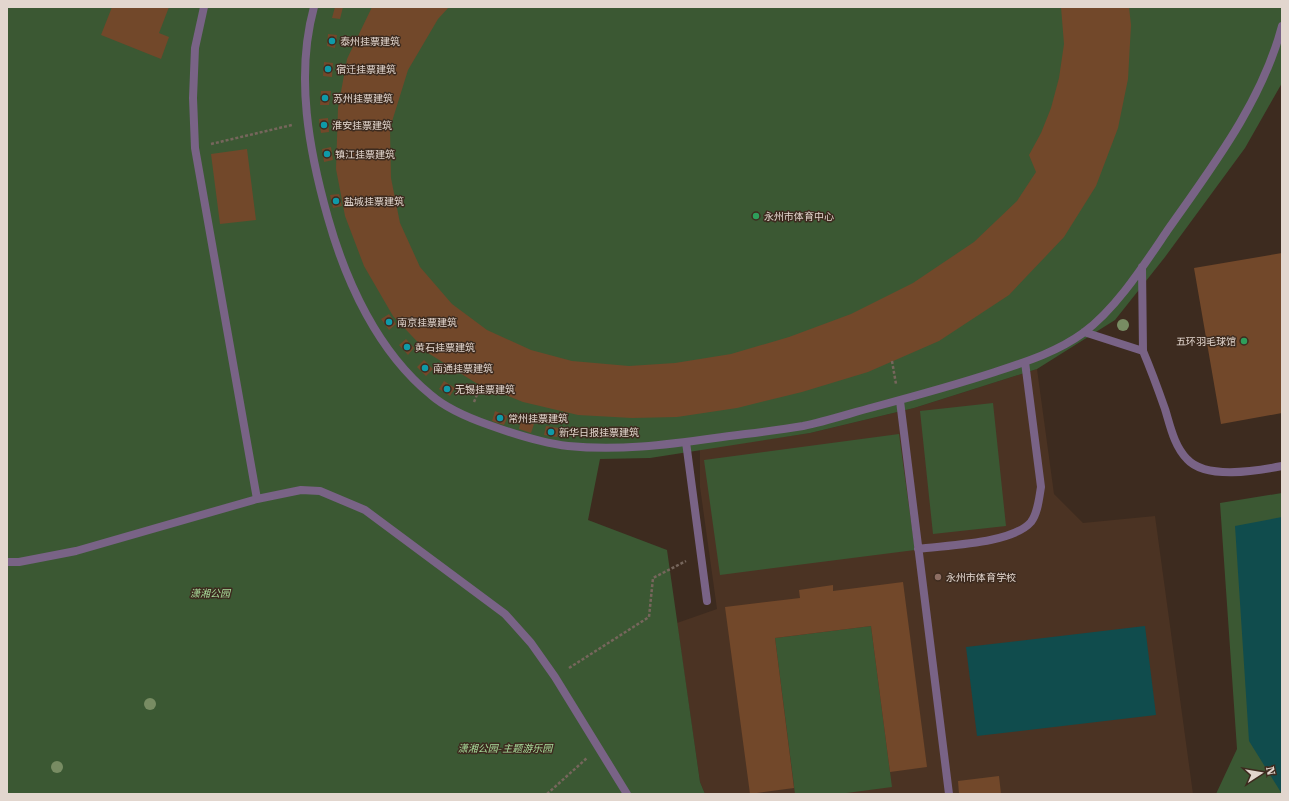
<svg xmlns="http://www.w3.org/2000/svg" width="1289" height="801" viewBox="0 0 1289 801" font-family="'Roboto Serif','Noto Sans SC',serif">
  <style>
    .built { fill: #4b3323 }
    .green { fill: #3b5833 }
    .water { fill: #104c4d }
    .building { fill: #72482a }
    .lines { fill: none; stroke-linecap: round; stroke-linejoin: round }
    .path { stroke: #76665c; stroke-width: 2.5; stroke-dasharray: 3 2; stroke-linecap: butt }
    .service { stroke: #796386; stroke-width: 8 }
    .pedestrian { stroke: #796386; stroke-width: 8 }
    .tree { fill: #788c63 }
    .culture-dot { fill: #0f9aa8; stroke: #3d2b1f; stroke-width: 1.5 }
    .leisure-dot { fill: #2e9e5b; stroke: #3d2b1f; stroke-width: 1.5 }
    .education-dot { fill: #8d6e63; stroke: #3d2b1f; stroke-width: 1.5 }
    .labels { text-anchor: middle; stroke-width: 3; stroke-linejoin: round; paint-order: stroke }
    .poi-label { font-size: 10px; fill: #e2d6ce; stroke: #3d2b1f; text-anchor: start }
    .park-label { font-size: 10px; font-style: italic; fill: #a8dc9b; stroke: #3d2b1f }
  </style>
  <rect width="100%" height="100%" fill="#3d2b1f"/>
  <!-- built -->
  <path class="built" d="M 1037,369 L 1054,494 L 1083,523 L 1155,516 L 1193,794 L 705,794 L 700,782 L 677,623 L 717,609 L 700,487 L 700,449 L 810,433 L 914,408 Z"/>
  <!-- green -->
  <path class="green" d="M 7,7 L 1282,7 L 1282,83 L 1245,148 L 1165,257 L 1115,320 L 1037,369 L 914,408 L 810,433 L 650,458 L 600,459 L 588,520 L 667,550 L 700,782 L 705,794 L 7,794 Z
    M 993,403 L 1006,526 L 933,534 L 920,411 Z
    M 899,434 L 915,550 L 720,575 L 704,460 Z
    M 1282,493 L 1282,794 L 1216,794 L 1237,749 L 1220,503 Z
    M 871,626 L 892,787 L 839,794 L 795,794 L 775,638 Z"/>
  <!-- water -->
  <path class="water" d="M 1282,517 L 1282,794 L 1249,741 L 1235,526 Z
    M 1145,626 L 1156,715 L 977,736 L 966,647 Z"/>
  <!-- building -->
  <path class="building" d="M 112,7 L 169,7 L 159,33 L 169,37 L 161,59 L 101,35 Z
    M 335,7 L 343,7 L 340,19 L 332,18 Z
    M 372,7 L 449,7 L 438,19 L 408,70 L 390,128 L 391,178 L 400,223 L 420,267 L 452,304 L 487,330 L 531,350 L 572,361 L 629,366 L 675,363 L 731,354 L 789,337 L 851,314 L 913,283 L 974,242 L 1017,201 L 1036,172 L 1029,155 L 1041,133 L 1051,108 L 1059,78 L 1064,44 L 1061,7 L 1129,7 L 1131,25 L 1128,79 L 1118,128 L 1096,186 L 1064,237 L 1009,295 L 939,341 L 868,372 L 802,392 L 737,408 L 677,417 L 632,418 L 578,415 L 523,402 L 476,383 L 428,353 L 393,316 L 364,266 L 345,216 L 336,169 L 338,108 L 347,59 Z
    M 328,34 L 337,35 L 335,48 L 327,46 Z
    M 324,62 L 333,63 L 332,77 L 323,76 Z
    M 321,91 L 331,91 L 329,105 L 320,105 Z
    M 328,118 L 329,132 L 321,133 L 319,119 Z
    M 331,147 L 333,160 L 324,162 L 322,149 Z
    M 247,149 L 256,220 L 220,224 L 211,154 Z
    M 339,194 L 342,206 L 333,208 L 330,195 Z
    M 1282,253 L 1282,413 L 1221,424 L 1194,268 Z
    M 389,314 L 396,324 L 389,330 L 381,319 Z
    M 406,339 L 414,348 L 408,355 L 399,345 Z
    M 424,360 L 433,369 L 426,376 L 417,367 Z
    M 444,381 L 455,388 L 450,396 L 439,389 Z
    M 495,411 L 508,416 L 504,425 L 492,421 Z
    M 521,420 L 534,424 L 531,433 L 519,429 Z
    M 546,426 L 559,428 L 557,437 L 544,435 Z
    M 903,582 L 927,767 L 890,772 L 871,626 L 775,638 L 794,788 L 750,794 L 725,607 L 800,598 L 799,590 L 833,585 L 833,591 Z
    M 999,776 L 1001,794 L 959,794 L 958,781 Z"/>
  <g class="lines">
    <!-- path -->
    <path class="path" d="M 211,144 L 292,125
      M 892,361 L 896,384
      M 474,402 L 481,385
      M 569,668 L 649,617 L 653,578 L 686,561
      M 547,794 L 587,758"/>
    <!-- service -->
    <path class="service" d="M 314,7 C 295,76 309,151 328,218 C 346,282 378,352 431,395 C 447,409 469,418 489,425 C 514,434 541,443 568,446 C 617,451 666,445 715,438 C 744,434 774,431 803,426 C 827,421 851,413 874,407 C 915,396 955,385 995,372 C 1025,362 1057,352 1083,333 C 1116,309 1144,265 1167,231 C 1212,167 1262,102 1282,26
      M 1142,267 L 1143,351
      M 1084,332 L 1143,351 C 1151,370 1158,389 1165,409 C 1170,425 1174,446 1187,459 C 1206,480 1257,471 1282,466
      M 900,401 L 949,794
      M 686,442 L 707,601
      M 918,549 C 946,545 1012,544 1031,522 C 1038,513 1039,498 1041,487 L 1025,362"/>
    <!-- pedestrian -->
    <path class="pedestrian" d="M 204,7 L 195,48 L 193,98 L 195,148 L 257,499
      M 7,562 L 19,562 L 76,551 L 257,499 L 301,490 L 320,491 L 365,510 L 505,614 L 531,643 L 555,677 L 627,794"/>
  </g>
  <!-- trees -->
  <g class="tree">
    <circle cx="1123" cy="325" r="6"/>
    <circle cx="150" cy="704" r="6"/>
    <circle cx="57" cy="767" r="6"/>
  </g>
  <!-- markers -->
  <g class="culture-dot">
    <circle cx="332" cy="41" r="4"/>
    <circle cx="328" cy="69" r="4"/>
    <circle cx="325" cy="98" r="4"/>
    <circle cx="324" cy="125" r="4"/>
    <circle cx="327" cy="154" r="4"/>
    <circle cx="336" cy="201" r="4"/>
    <circle cx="389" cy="322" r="4"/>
    <circle cx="407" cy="347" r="4"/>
    <circle cx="425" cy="368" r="4"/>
    <circle cx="447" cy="389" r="4"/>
    <circle cx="500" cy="418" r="4"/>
    <circle cx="551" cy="432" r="4"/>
  </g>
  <g class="leisure-dot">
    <circle cx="756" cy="216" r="4"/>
    <circle cx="1244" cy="341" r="4"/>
  </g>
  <circle class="education-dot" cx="938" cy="577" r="4"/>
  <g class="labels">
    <!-- poi labels -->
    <g class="poi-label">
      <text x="340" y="45">泰州挂票建筑</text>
      <text x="336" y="73">宿迁挂票建筑</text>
      <text x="333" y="102">苏州挂票建筑</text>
      <text x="332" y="129">淮安挂票建筑</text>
      <text x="335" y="158">镇江挂票建筑</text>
      <text x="344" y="205">盐城挂票建筑</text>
      <text x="764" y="220">永州市体育中心</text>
      <text x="397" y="326">南京挂票建筑</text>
      <text x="1236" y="345" text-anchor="end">五环羽毛球馆</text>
      <text x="415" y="351">黄石挂票建筑</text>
      <text x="433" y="372">南通挂票建筑</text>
      <text x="455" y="393">无锡挂票建筑</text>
      <text x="508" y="422">常州挂票建筑</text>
      <text x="559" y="436">新华日报挂票建筑</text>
      <text x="946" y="581">永州市体育学校</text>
    </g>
    <!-- park labels -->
    <g class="park-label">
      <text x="210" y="597">潇湘公园</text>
      <text x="505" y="752">潇湘公园-主题游乐园</text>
    </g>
  </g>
  <!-- border -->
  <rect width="1289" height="801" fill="none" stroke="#e2d6ce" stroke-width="16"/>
  <!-- north arrow -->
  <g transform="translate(1261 773) rotate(78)" stroke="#3d2b1f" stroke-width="3" paint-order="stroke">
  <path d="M0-3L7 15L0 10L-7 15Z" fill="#e2d6ce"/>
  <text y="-6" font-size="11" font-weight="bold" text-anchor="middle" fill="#e2d6ce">N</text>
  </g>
</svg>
